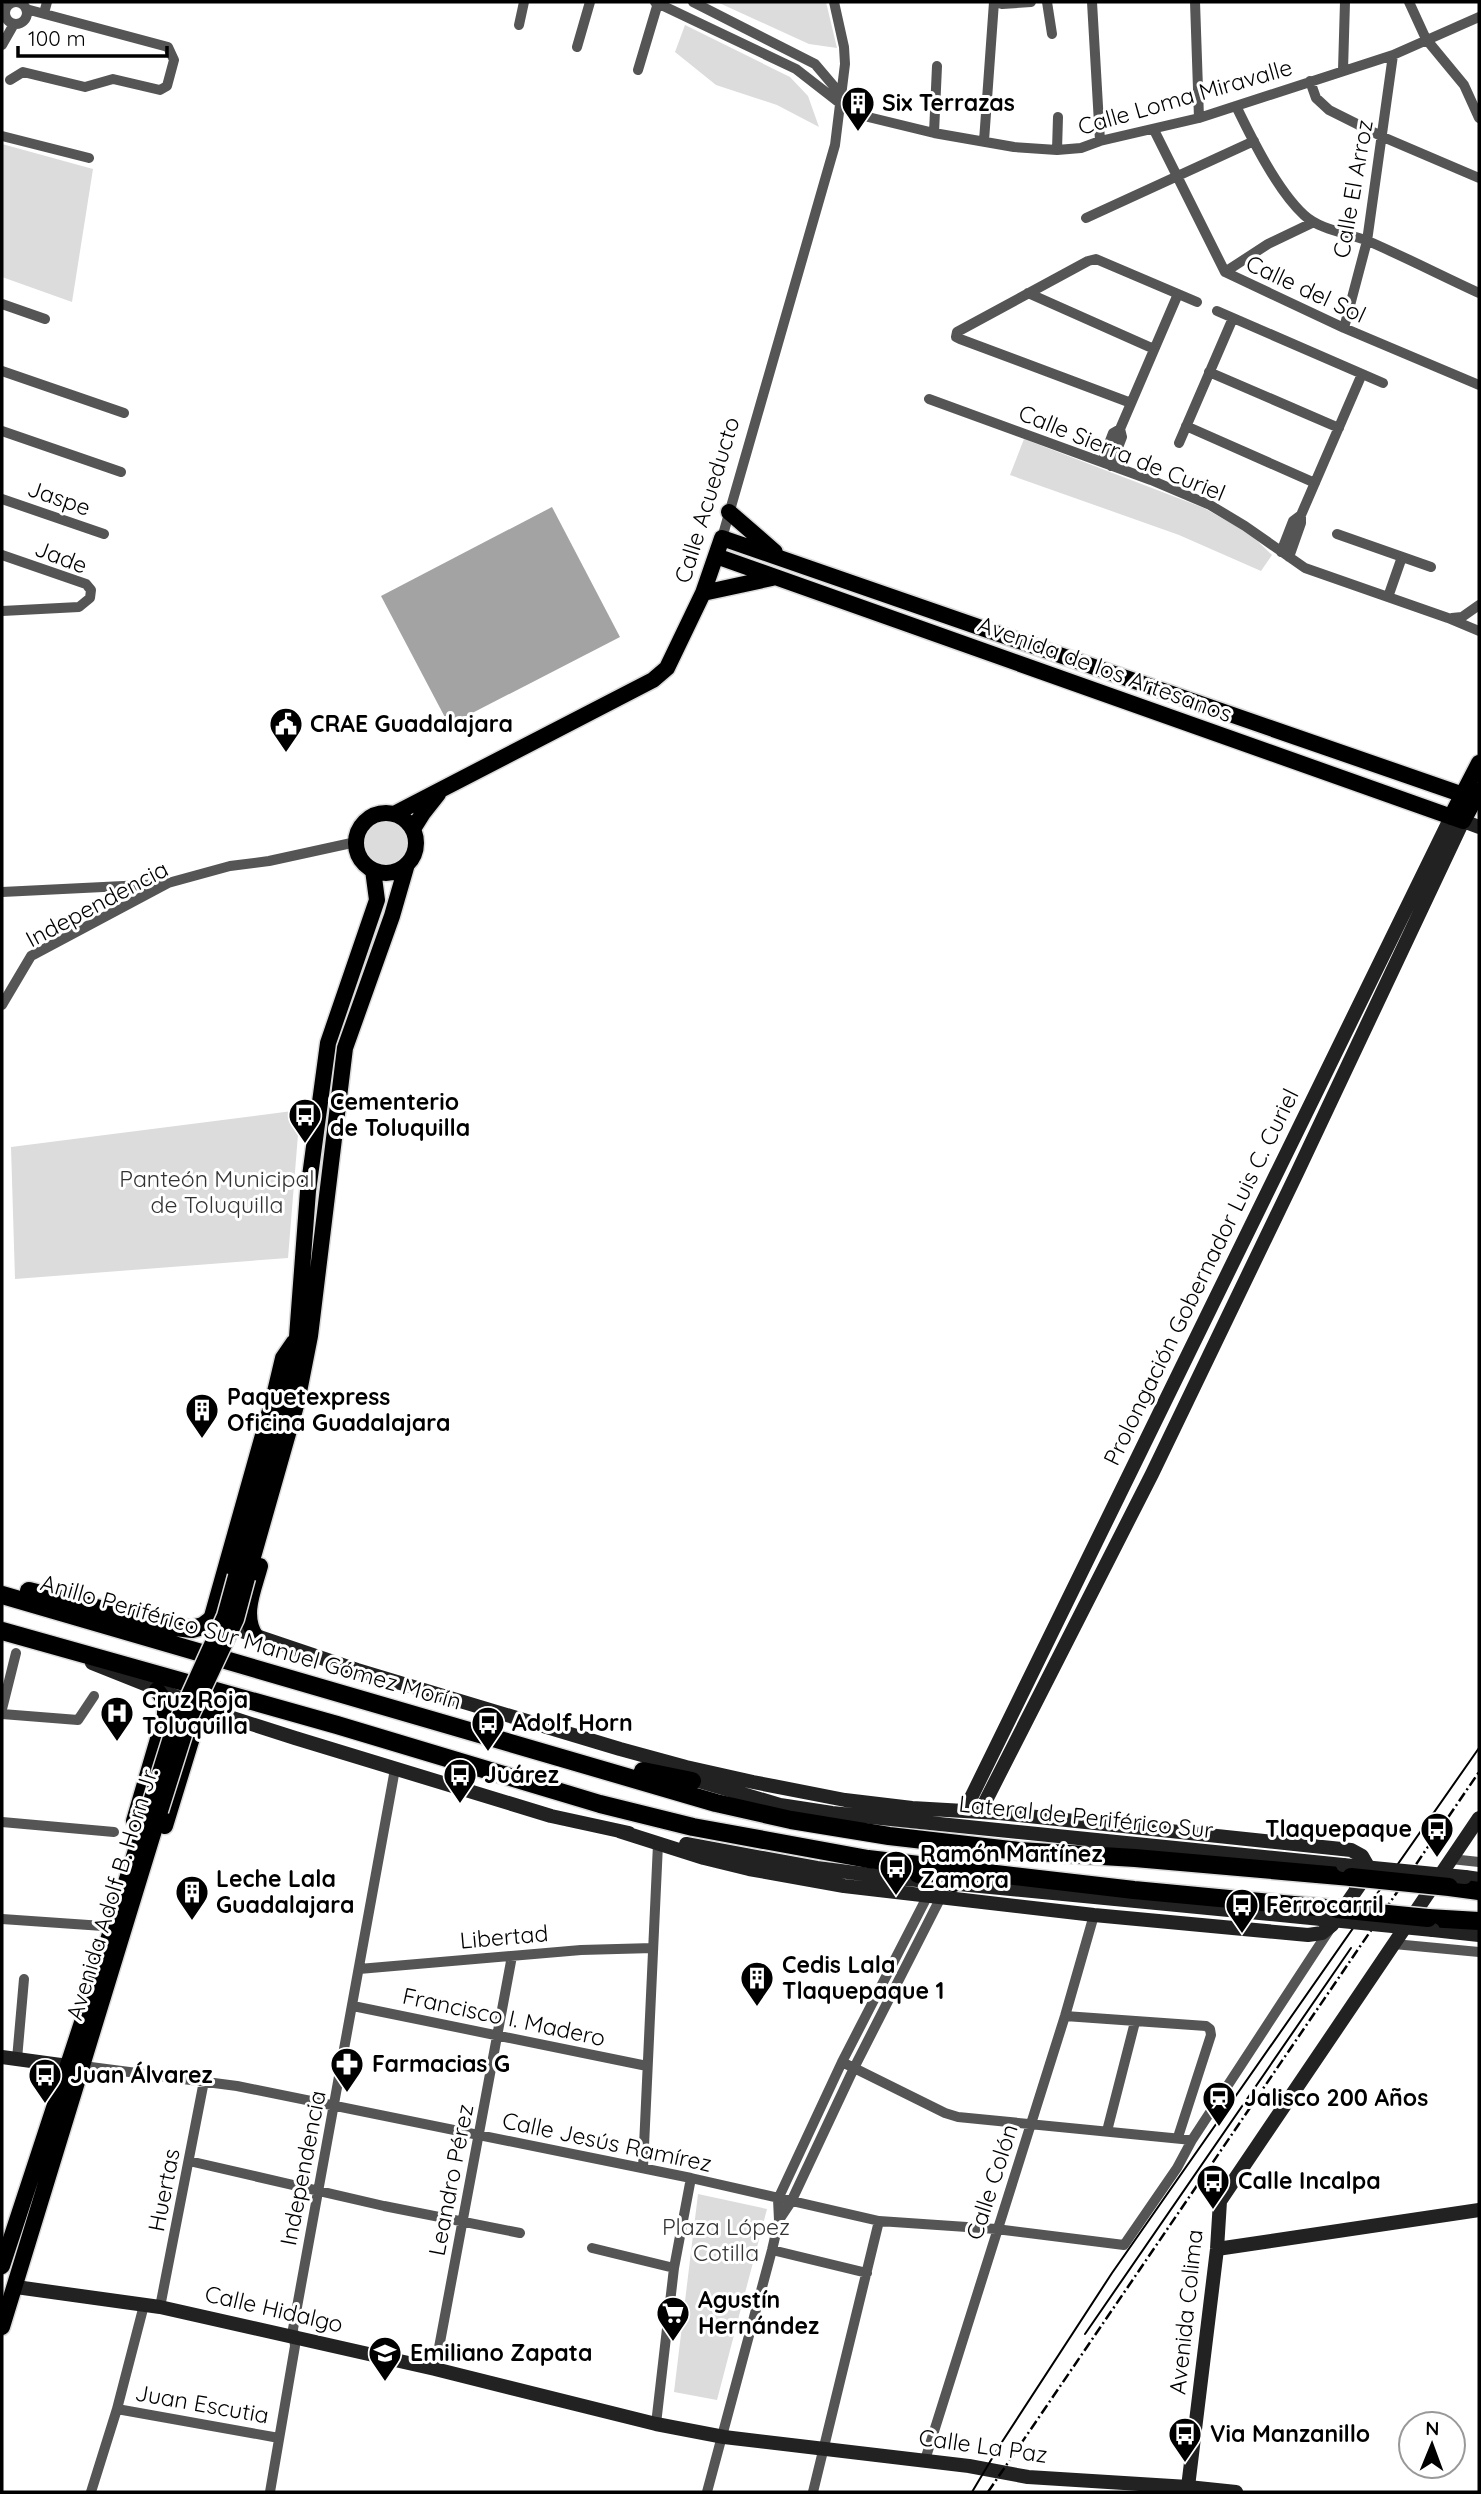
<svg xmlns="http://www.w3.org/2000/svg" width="1481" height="2494" viewBox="0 0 1481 2494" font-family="Quicksand,sans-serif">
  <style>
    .green { fill: #dcdcdc }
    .water { fill: #a3a3a3 }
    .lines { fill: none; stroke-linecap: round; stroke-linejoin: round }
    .primary-casing { stroke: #dbdbdb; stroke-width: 19 }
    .highway-casing { stroke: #dbdbdb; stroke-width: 21 }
    .street { stroke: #555; stroke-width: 10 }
    .secondary { stroke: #222; stroke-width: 14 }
    .primary { stroke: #000; stroke-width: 16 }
    .highway { stroke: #000; stroke-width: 18 }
    .tram { stroke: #000; stroke-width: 2 }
    .rail { stroke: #000; stroke-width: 2.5; stroke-dasharray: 10 3.5 2 3.5; stroke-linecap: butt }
    .primary-bridge-casing { stroke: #dbdbdb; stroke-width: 19; stroke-linecap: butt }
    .highway-bridge-casing { stroke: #dbdbdb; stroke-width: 21; stroke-linecap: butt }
    .secondary-bridge { stroke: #222; stroke-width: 14 }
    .primary-bridge { stroke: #000; stroke-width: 16 }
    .highway-bridge { stroke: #000; stroke-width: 18 }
    .labels { text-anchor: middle; stroke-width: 6; stroke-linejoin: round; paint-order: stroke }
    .street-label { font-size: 23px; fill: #000; stroke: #fff }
    .poi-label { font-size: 23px; font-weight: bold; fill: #000; stroke: #fff; text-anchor: start }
    .park-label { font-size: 23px; fill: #333; stroke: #fff }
  </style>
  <rect width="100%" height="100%" fill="#fff"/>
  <!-- green -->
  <path class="green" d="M 717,2 L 826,2 L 837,48 L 809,44 Z
    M 685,25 L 790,77 L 808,96 L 819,127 L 777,105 L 716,85 L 675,52 Z
    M 2,144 L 93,169 L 72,302 L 2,277 Z
    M 1024,439 L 1204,508 L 1250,534 L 1272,555 L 1261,571 L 1179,535 L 1010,475 Z
    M365 843a21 21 0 1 1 42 0a21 21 0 1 1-42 0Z
    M 300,1110 L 288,1258 L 15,1279 L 11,1147 Z
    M 698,2194 L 767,2209 L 717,2400 L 674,2392 Z"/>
  <!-- water -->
  <path class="water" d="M 552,507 L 620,637 L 449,725 L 381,596 Z"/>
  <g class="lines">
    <defs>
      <path id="primary" d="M 729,512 L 775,552
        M 716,556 L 1463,821 L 1479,791
        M 703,593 L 772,578
        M356 843a30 30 0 1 1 60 0a30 30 0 1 1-60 0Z
        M 394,814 L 653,680 L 667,668 L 703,593 L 722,538 L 1475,799
        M 1451,817 L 1479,763
        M 413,829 L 423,813 L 438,794
        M 236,1576 L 292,1371 L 297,1337 L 308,1191 L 328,1043 L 377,900 L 373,870
        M 247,1578 L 297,1402 L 310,1336 L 345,1048 L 392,916 L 407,864
        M 211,1620 L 274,1396 L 283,1358 L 294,1342
        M 256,1637 C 241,1615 254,1589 260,1566
        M 134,1821 L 165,1715 L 165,1701 L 157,1690
        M 165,1826 L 195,1728 L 205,1718 L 220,1714
        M 2,2266 L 91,1995 L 149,1808
        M 2,2327 L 160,1811"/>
      <path id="highway" d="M 29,1591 L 167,1626 L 192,1629 L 203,1626 L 211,1620
        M 2,1595 L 716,1803 L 791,1820 L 889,1836 L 1019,1851 L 1135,1858 L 1351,1877
        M 2,1631 L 337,1725 L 600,1804 L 693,1827 L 868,1859 L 1134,1890 L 1337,1909
        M 643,1771 L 692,1781
        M 918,1874 L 954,1883
        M 1449,1887 L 1479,1891
        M 1428,1918 L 1479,1921"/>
    </defs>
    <!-- primary casing -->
    <use href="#primary" class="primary-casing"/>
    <!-- highway casing -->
    <use href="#highway" class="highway-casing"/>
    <!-- street -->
    <path class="street" d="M 655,2 L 796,69 L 841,104 L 864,116 L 934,133 L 1014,147 L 1057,150 L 1081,148 L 1100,141 L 1199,118 L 1393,55 L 1479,17
      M 693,2 L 815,64 L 843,97
      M 995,2 L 1002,4 L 1031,2
      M 1047,2 L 1052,34
      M 1092,2 L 1100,141
      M 1195,2 L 1199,118
      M 1409,2 L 1426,39 L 1464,85 L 1479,118
      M5 13a11 11 0 1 1 22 0a11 11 0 1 1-22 0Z
      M 44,13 L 47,2
      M 519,25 L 524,2
      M 2,45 L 14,24
      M 577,47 L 590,2
      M 638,70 L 658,3
      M 1343,70 L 1345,2
      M 10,80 L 23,72 L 85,87 L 113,79 L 160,90 L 167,86 L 174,60 L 168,47 L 26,9
      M 1310,81 L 1316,98 L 1329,110 L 1383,137 L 1479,178
      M 1236,106 C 1252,139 1277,190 1304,215 C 1320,230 1347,233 1368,241 C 1405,257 1442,276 1479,293
      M 1154,130 L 1225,272 L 1344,328 L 1479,385
      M 934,133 L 937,66
      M 2,136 L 89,158
      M 984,141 L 994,2
      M 1057,150 L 1058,117
      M 1086,218 L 1254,141
      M 1225,272 L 1268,244 L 1314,222
      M 1028,293 L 1154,349
      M 2,304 L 45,319
      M 1217,311 L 1383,383
      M 1344,328 L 1367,241 L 1393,55
      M 2,371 L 124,413
      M 1209,372 L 1339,428
      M 929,399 L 1151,480 L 1210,505 L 1245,526 L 1305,568 L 1448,618 L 1479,631
      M 1131,403 L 960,339 L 956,337 L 957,332 L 1088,261 L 1096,259 L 1197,302
      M 1186,426 L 1315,483
      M 2,431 L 121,472
      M 1179,443 L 1233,318
      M 1102,462 L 1113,433 L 1120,429 L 1178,294
      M 1111,466 L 1122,437 L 1120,429
      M 2,499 L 104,534
      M 1337,534 L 1431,567
      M 722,538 L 835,145 L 845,64 L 844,47 L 834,2
      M 1281,552 L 1293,521 L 1301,515
      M 2,555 L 86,584 L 91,590 L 90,598 L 79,607 L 2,611
      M 1289,557 L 1301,523 L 1301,515 L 1362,374
      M 1388,597 L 1402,557
      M 1452,618 L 1462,617 L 1479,605
      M 2,892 L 164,884
      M 2,1005 L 31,956 L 168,883 L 230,866 L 269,861 L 356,842
      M 2,1709 L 16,1653
      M 2,1714 L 78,1720 L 94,1696
      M 2,1822 L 114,1832
      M 1451,1859 L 1479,1862
      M 2,1919 L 103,1926
      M 1394,1944 L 1479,1952
      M 359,1969 L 581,1950 L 653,1948
      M 353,2006 L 647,2066
      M 1065,2016 L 1206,2026 L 1210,2029 L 1211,2035 L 1178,2137
      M 17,2059 L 24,1979
      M 842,2062 L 945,2113 L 958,2117 L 1192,2140
      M 83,2066 L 237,2086 L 691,2178 L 879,2221 L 996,2229 L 1124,2245 L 1177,2168 L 1192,2140 L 1330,1929
      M 1107,2131 L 1135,2022
      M 189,2161 L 384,2206 L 520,2233
      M 643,2168 L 658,1844
      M 779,2220 L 791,2202 L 854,2068 L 940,1899
      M 592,2248 L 674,2268
      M 772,2250 L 867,2273
      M 160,2307 L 204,2081
      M 435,2369 L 512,1956
      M 117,2409 L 279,2438
      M 656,2424 L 674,2268 L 691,2178
      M 925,2460 L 1065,2016 L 1094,1915
      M 91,2492 L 117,2409 L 144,2305
      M 270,2492 L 295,2346 L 293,2329 L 395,1769
      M 707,2492 L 772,2250 L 779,2220 L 778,2199 L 842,2062 L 927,1897
      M 813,2492 L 879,2221"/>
    <!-- secondary -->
    <path class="secondary" d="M 224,1625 L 357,1670 L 620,1749 L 686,1767 L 753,1782 L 845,1800 L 912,1808 L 999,1813 L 1351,1850 L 1362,1856 L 1370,1870 L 1332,1925 L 1322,1933 L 1308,1935 L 1094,1915 L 844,1886 L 749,1869 L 704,1858 L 619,1831
      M 92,1663 L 220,1714 L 295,1738 L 551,1816 L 629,1833
      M 682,1776 L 780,1805 L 832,1813 L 1343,1865
      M 965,1810 L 1451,817
      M 980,1812 L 1152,1474 L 1297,1173 L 1463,821 L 1479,827
      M 686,1844 L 817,1868 L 886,1877 L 1321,1919
      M 1465,1877 L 1479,1879
      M 1433,1930 L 1479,1935
      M 2,2057 L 68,2066
      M 1217,2249 L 1479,2210
      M 16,2287 L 160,2307 L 435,2369 L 656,2424 L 724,2437 L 969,2466 L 1028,2477 L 1188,2487 L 1236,2492
      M 1188,2487 L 1217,2249 L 1220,2201 L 1479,1818"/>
    <!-- primary -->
    <use href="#primary" class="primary"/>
    <!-- highway -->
    <use href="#highway" class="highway"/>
    <!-- tram -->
    <path class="tram" d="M 1085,2334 L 1351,1948
      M 972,2492 L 1000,2445 L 1112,2273 L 1479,1748"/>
    <!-- rail -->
    <path class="rail" d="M 988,2492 L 1479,1772"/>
    <defs>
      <path id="primary-bridge" d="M 149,1808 L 173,1731 L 225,1616 L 236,1576
        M 160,1811 L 189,1719 L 236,1619 L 247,1578"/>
      <path id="highway-bridge" d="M 1351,1877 L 1449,1887
        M 1337,1909 L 1428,1918"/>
    </defs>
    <!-- primary-bridge casing -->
    <use href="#primary-bridge" class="primary-bridge-casing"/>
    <!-- highway-bridge casing -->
    <use href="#highway-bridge" class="highway-bridge-casing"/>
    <!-- secondary-bridge -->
    <path class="secondary-bridge" d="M 1343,1865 L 1465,1877
      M 1321,1919 L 1433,1930"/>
    <!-- primary-bridge -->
    <use href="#primary-bridge" class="primary-bridge"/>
    <!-- highway-bridge -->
    <use href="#highway-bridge" class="highway-bridge"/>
  </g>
  <!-- icons -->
  <defs>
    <symbol id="building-pin" viewBox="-11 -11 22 30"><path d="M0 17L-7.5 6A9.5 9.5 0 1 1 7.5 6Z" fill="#000" stroke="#fff"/><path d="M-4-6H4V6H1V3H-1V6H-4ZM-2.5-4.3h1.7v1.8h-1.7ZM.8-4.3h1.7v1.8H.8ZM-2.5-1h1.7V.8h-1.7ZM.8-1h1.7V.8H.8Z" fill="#fff"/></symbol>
    <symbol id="civic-pin" viewBox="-11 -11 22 30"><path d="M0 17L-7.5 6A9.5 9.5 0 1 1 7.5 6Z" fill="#000" stroke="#fff"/><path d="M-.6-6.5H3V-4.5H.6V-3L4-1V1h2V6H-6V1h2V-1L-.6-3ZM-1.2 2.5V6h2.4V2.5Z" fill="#fff"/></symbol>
    <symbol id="bus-pin" viewBox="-11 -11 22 30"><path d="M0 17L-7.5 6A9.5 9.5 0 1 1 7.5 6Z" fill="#000" stroke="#fff"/><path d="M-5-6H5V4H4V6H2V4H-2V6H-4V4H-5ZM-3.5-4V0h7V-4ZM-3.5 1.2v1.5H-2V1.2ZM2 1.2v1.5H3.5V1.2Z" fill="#fff"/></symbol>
    <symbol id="hospital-pin" viewBox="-11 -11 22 30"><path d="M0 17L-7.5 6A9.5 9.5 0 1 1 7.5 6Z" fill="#000" stroke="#fff"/><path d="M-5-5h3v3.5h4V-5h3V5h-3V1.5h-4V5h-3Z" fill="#fff"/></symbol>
    <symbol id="pharmacy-pin" viewBox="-11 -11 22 30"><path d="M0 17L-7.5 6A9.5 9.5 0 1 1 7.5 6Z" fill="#000" stroke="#fff"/><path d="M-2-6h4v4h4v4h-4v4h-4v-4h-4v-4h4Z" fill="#fff"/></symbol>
    <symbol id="station-pin" viewBox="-11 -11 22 30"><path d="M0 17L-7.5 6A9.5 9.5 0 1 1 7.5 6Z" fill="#000" stroke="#fff"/><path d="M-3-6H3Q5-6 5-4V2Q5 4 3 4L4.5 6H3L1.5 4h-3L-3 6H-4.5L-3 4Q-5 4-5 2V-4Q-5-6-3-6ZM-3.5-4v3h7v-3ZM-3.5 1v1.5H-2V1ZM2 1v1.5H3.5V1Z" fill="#fff"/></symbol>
    <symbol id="supermarket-pin" viewBox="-11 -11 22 30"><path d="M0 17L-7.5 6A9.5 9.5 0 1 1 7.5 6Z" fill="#000" stroke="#fff"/><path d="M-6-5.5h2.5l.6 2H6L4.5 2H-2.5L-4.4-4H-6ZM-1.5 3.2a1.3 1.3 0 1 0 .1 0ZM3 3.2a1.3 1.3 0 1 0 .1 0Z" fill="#fff"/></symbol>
    <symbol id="school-pin" viewBox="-11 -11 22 30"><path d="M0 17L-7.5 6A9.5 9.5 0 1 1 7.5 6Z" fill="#000" stroke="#fff"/><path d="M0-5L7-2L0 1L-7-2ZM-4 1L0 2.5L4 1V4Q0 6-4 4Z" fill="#fff"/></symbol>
  </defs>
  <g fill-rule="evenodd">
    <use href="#building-pin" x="839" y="84" width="38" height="52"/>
    <use href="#civic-pin" x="267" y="705" width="38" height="52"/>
    <use href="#bus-pin" x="286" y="1096" width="38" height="52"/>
    <use href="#building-pin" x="183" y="1391" width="38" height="52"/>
    <use href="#hospital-pin" x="98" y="1694" width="38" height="52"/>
    <use href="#bus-pin" x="469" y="1704" width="38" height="52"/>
    <use href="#bus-pin" x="441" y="1756" width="38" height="52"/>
    <use href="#bus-pin" x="1418" y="1810" width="38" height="52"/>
    <use href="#bus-pin" x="877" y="1848" width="38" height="52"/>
    <use href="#building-pin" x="173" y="1873" width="38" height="52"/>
    <use href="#bus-pin" x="1223" y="1886" width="38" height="52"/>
    <use href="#building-pin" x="738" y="1959" width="38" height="52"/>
    <use href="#pharmacy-pin" x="328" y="2045" width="38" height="52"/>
    <use href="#bus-pin" x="26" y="2056" width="38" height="52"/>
    <use href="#station-pin" x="1200" y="2079" width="38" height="52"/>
    <use href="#bus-pin" x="1194" y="2162" width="38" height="52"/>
    <use href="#supermarket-pin" x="654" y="2294" width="38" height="52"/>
    <use href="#school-pin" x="366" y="2334" width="38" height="52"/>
    <use href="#bus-pin" x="1166" y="2415" width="38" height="52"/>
  </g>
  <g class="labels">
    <!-- street labels -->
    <g class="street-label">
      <text transform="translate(1185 97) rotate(-16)" y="8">Calle Loma Miravalle</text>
      <text transform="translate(1353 189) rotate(-80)" y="8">Calle El Arroz</text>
      <text transform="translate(1306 289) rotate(25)" y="8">Calle del Sol</text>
      <text transform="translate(1122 453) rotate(22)" y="8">Calle Sierra de Curiel</text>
      <text transform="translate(59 498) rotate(19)" y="8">Jaspe</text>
      <text transform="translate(707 500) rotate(-73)" y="8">Calle Acueducto</text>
      <text transform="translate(61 557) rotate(21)" y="8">Jade</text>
      <text transform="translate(1105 669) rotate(20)" y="8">Avenida de los Artesanos</text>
      <text transform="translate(97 904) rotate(-28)" y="8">Independencia</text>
      <text transform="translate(1201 1277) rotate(-64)" y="8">Prolongación Gobernador Luis C. Curiel</text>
      <text transform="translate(251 1642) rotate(16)" y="8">Anillo Periférico Sur Manuel Gómez Morín</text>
      <text transform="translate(1086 1817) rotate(6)" y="8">Lateral de Periférico Sur</text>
      <text transform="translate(112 1894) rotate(-73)" y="8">Avenida Adolf B. Horn Jr.</text>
      <text transform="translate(504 1937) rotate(-5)" y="8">Libertad</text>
      <text transform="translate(504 2017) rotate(12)" y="8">Francisco I. Madero</text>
      <text transform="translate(607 2142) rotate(12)" y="8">Calle Jesús Ramírez</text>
      <text transform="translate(303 2168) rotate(-79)" y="8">Independencia</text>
      <text transform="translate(451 2180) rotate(-79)" y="8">Leandro Pérez</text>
      <text transform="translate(992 2182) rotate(-72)" y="8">Calle Colón</text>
      <text transform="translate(164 2190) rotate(-79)" y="8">Huertas</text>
      <text transform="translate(274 2309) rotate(13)" y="8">Calle Hidalgo</text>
      <text transform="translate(1186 2312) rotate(-84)" y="8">Avenida Colima</text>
      <text transform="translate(202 2404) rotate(10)" y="8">Juan Escutia</text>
      <text transform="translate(983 2446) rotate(8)" y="8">Calle La Paz</text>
    </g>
    <!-- poi labels -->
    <g class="poi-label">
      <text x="882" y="111">Six Terrazas</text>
      <text x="310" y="732">CRAE Guadalajara</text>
      <text x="330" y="1110">Cementerio<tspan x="330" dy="26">de Toluquilla</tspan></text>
      <text x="227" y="1405">Paquetexpress<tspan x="227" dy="26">Oficina Guadalajara</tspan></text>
      <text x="142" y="1708">Cruz Roja<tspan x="142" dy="26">Toluquilla</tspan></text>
      <text x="512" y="1731">Adolf Horn</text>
      <text x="484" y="1783">Juárez</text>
      <text x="1412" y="1837" text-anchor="end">Tlaquepaque</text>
      <text x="920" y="1862">Ramón Martínez<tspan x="920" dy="26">Zamora</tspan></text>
      <text x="216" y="1887">Leche Lala<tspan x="216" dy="26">Guadalajara</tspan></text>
      <text x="1266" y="1913">Ferrocarril</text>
      <text x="782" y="1973">Cedis Lala<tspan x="782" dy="26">Tlaquepaque 1</tspan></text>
      <text x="372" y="2072">Farmacias G</text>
      <text x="70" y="2083">Juan Álvarez</text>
      <text x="1244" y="2106">Jalisco 200 Años</text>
      <text x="1238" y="2189">Calle Incalpa</text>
      <text x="698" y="2308">Agustín<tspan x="698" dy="26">Hernández</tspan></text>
      <text x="410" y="2361">Emiliano Zapata</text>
      <text x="1210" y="2442">Via Manzanillo</text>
    </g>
    <!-- park labels -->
    <g class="park-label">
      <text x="217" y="1187">Panteón Municipal<tspan x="217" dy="26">de Toluquilla</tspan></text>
      <text x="726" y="2235">Plaza López<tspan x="726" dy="26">Cotilla</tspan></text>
    </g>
  </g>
  <!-- border -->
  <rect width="1481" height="2494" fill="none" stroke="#000000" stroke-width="7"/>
  <!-- north arrow -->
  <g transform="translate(1432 2445) rotate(1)"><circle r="33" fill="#ffffff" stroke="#999999" stroke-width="2"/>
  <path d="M0-5L12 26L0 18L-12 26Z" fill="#000000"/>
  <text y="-10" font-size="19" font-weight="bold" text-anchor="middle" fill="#000000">N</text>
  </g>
  <!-- scale -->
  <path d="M18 46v10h149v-10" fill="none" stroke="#000000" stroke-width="3.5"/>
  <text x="28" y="46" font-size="21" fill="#000000" stroke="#ffffff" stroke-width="5" paint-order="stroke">100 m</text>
</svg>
